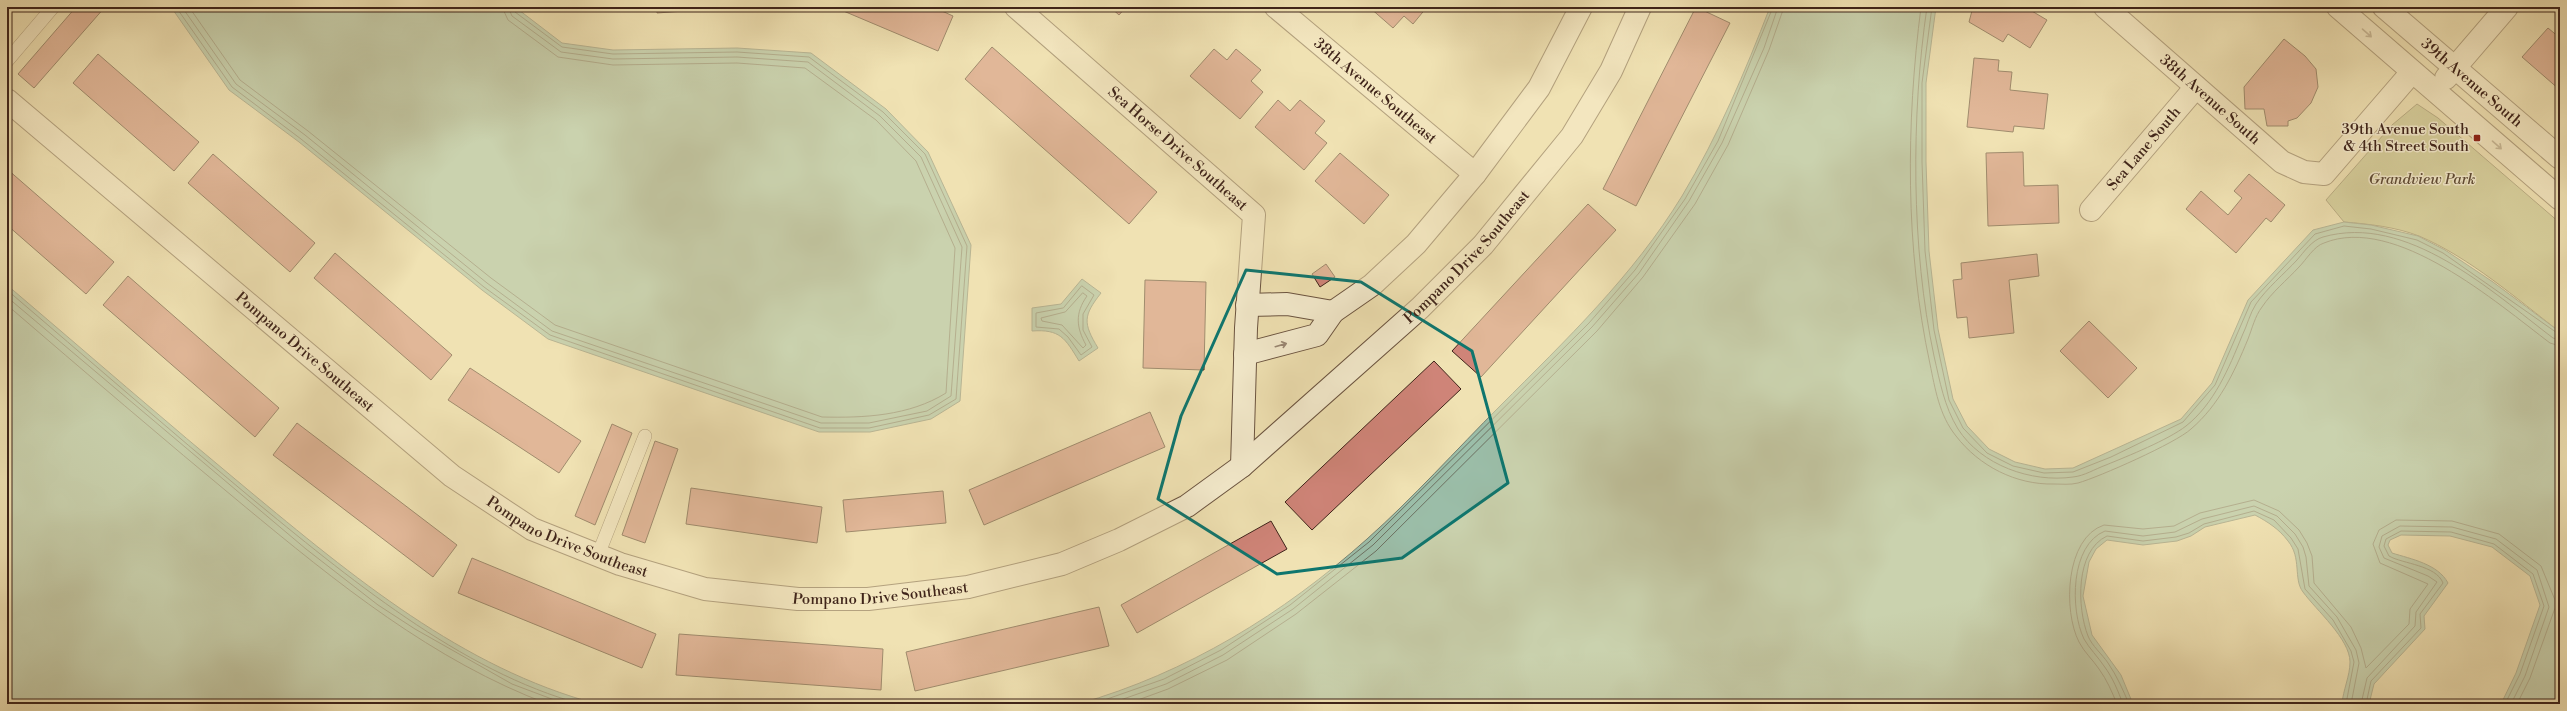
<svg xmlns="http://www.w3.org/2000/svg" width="2567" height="711" viewBox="0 0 2567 711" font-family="'Libre Bodoni',serif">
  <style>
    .green { fill: #bec289; stroke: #7e7352 }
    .water { fill: #9bbea9; stroke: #768070 }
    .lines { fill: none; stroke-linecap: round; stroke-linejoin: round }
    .shore { stroke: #6d7162; stroke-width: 1 }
    .building { fill: #cf8478; stroke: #3f241a }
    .service-casing { stroke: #6b5440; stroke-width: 14 }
    .minor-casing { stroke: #6b5440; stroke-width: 24 }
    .tertiary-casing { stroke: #6b5440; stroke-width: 24 }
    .service { stroke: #f5ecce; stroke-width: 13 }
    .minor { stroke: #f5ecce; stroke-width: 22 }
    .tertiary { stroke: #f5ecce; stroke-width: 22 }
    .oneway { stroke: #9a8874 }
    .marked { fill: none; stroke: #0f766e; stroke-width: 3; stroke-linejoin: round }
    .poi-dot { fill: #8f2418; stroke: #f5ecce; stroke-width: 1.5 }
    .labels { text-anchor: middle; stroke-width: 3; stroke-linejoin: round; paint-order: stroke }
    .street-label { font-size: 15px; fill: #3f241a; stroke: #f5ecce }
    .poi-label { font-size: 15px; fill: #3f241a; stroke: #f5ecce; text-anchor: end }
    .park-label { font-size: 15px; font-style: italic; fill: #5f4c36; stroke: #f5ecce }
  </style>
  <rect width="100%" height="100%" fill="#f0e2b3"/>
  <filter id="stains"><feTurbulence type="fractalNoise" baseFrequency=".005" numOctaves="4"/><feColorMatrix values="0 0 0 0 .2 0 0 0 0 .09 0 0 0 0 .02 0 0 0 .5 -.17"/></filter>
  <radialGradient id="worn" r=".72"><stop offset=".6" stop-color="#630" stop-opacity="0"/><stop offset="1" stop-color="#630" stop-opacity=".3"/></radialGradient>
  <!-- green -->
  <path class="green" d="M 2417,104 L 2438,118 L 2560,223 L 2560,332 C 2517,299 2469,257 2419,236 C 2396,227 2369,224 2344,222 L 2326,200 L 2392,125 Z"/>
  <!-- water -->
  <path class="water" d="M 171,7 L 515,7 L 562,43 L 613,50 L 737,48 L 811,53 L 886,109 L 928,152 L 971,245 L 960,401 L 931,419 L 870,432 L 819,432 L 548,339 L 482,290 L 299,142 L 229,90 Z
    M 1770,7 L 1936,7 L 1926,83 L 1926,162 L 1929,251 L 1938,329 L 1953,399 L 1967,426 L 1989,449 L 2015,462 L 2045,469 L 2073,468 L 2181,419 L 2212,383 L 2248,300 L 2313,230 L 2344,222 L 2371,225 L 2418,236 L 2445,250 L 2493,282 L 2560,332 L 2560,704 L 2501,704 L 2516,673 L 2540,605 L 2530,576 L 2492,547 L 2450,536 L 2401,535 L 2390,540 L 2388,545 L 2392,553 C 2411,559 2438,564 2448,583 L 2424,616 L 2425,629 L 2374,684 L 2369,704 L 2342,704 C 2343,690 2350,676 2350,662 C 2350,639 2316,610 2303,592 C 2293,579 2302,558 2288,541 C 2279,529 2268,522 2255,515 L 2205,527 L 2191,536 L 2177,541 L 2143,545 L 2107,540 L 2096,549 L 2089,562 L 2083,596 L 2092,635 L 2121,675 L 2133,704 L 1078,704 C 1187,673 1283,614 1367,539 C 1413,498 1456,450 1500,406 C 1566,340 1633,276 1682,196 C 1718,136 1745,72 1770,7 Z
    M 1082,279 L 1101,293 C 1083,316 1083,323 1098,348 L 1079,361 C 1065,338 1060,329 1032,331 L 1032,308 L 1061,304 Z
    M 7,285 C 87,353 166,422 247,489 C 352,576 462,668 597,704 L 7,704 Z"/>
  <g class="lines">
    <!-- shore -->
    <path class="shore" d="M 176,7 L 232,87 L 301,139 L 484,287 L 550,335 L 820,428 L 869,428 L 929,415 L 956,399 L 967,246 L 925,154 L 883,112 L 809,57 L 737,52 L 613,54 L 562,47 L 515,12 L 513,7
      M 182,7 L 236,84 L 305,135 L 487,283 L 552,331 L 821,423 L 869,423 L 927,411 L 951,396 L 962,247 L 921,157 L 880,116 L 808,62 L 737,57 L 613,59 L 561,52 L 512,16 L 508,7
      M 189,7 L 240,80 L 308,131 L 491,278 L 555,325 L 822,417 C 864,418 909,416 946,393 L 955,248 L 916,161 L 876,120 L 805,68 L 737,63 L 613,65 L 558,57 L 508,20 L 502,7
      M 1921,7 C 1906,123 1905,249 1930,364 C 1935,388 1939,415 1956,436 C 1979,466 2016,485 2054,484 C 2062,484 2070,485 2078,483 C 2099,477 2176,443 2191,429 C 2219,405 2234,373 2248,339 C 2252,329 2255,316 2262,307 C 2272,292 2287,280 2299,267 C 2306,260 2314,246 2324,243 C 2395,214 2497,303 2550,343 L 2560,346
      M 1927,7 C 1911,115 1911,249 1934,356 C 1940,382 1944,406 1958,429 C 1981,465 2031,483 2073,477 C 2084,476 2095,469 2106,465 C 2128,456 2168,440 2186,426 C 2214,404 2229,368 2242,336 C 2247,326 2250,313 2256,304 C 2267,288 2284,274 2297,260 C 2304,252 2312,240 2323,237 C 2407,213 2491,291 2553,338 L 2560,340
      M 1932,7 L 1922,83 L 1922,162 L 1925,251 L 1934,330 L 1949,400 L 1963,428 L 1987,453 L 2013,466 L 2044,473 L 2073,472 L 2111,457 L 2183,422 L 2215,385 L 2251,302 L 2315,234 L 2344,226 L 2371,229 L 2417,240 L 2443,253 L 2560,335
      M 1082,286 L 1094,295 L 1083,314 L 1083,330 L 1092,347 L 1081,355 L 1068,337 L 1059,329 L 1036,327 L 1036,313 L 1063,308 Z
      M 7,290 C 88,359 168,429 250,497 C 345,575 461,672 581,704
      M 1083,293 L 1087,296 C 1075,313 1076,327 1086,345 L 1083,348 L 1062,325 L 1042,321 L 1041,318 L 1065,312 Z
      M 7,297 L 306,549 L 378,605 L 415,629 L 512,684 L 565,704
      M 7,305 C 85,372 163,439 243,505 C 336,582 433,661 548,704
      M 1093,704 L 1164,679 L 1221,650 L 1290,605 L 1369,542 L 1589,323 L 1635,270 L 1685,199 L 1718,141 L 1773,7
      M 1109,704 L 1166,684 L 1223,655 L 1293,609 L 1373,545 L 1592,327 L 1639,273 L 1689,201 L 1722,143 L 1764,48 L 1778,7
      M 1127,704 L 1168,689 L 1227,660 L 1296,614 L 1376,551 L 1597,331 L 1643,277 L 1695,204 L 1728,145 L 1769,50 L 1784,7
      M 2117,704 C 2112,692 2107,680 2099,669 C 2093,660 2084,652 2079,642 C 2063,611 2065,538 2104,525 L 2143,529 L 2174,526 L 2200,513 L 2254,500 L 2279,511 L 2299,530 L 2307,543 L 2312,556 L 2314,583 L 2351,627 L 2361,648 L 2366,668 L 2409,624 L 2410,609 L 2428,584 L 2380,563 L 2373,544 L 2379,530 L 2396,520 L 2452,521 L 2499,534 L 2541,566 L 2555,600 L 2555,608 L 2530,678 L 2517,704
      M 2123,704 C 2118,691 2113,678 2104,666 C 2098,657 2089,648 2084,639 C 2070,610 2070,545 2105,531 L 2143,536 L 2175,532 L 2202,519 L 2254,506 L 2277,516 L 2295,534 L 2303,547 L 2306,557 L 2309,586 L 2337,617 L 2356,650 L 2359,663 L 2351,704
      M 2129,704 C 2123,690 2117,676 2108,663 C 2102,654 2092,646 2088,636 C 2077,608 2075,551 2107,536 L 2143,541 L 2176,537 L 2189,533 L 2204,524 L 2254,511 L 2274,520 L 2291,538 L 2298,549 L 2305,589 L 2333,620 L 2351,651 L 2354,662 L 2346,704
      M 2361,704 L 2367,678 L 2415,626 L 2416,612 L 2437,582 L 2428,576 L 2384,558 L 2379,547 L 2382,536 L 2400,526 L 2452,527 L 2496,539 L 2537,570 L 2549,607 L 2525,676 L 2511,704
      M 2366,704 L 2371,681 L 2421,628 L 2420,614 L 2443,583 C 2436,565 2403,564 2389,556 L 2384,546 L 2386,539 L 2401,531 L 2451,532 L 2494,544 L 2533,574 L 2544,606 L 2520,674 L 2505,704"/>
  </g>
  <!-- building -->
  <path class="building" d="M 76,7 L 105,7 L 34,88 L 18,74 Z
    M 657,7 L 738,7 L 657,13 Z
    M 834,7 L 933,7 L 953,16 L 938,51 Z
    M 1110,7 L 1126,7 L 1119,15 Z
    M 1369,7 L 1427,7 L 1413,24 L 1404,16 L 1393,28 Z
    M 1696,7 L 1730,23 L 1636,206 L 1603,189 Z
    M 1973,7 L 2025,7 L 2047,20 L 2030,48 L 2008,34 L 2003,42 L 1969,22 Z
    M 2182,7 L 2196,7 L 2185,9 Z
    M 2548,28 L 2560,38 L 2560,90 L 2522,57 Z
    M 2284,39 L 2305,56 L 2316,69 L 2318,87 L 2311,103 L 2297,118 L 2288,121 L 2288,126 L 2267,126 L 2264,109 L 2245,109 L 2244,87 Z
    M 992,47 L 1157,192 L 1129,224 L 965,79 Z
    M 1214,49 L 1227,60 L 1236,49 L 1261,70 L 1251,81 L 1263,92 L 1240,119 L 1190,76 Z
    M 98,54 L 199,142 L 174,171 L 73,83 Z
    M 1974,58 L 1999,60 L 1998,71 L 2012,72 L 2010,90 L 2048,94 L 2044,129 L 2014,126 L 2013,132 L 1967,127 Z
    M 1278,100 L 1290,111 L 1300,100 L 1325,121 L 1315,133 L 1327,143 L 1304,170 L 1255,127 Z
    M 2023,152 L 2024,186 L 2058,185 L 2059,223 L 1988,226 L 1986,153 Z
    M 1340,153 L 1389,195 L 1364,224 L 1315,181 Z
    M 213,154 L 315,243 L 290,272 L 188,183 Z
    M 7,169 L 114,262 L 86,294 L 7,225 Z
    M 2249,174 L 2285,205 L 2271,222 L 2266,218 L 2236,253 L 2186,209 L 2201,191 L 2228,215 L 2242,198 L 2234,191 Z
    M 1588,204 L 1616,230 L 1481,377 L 1452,351 Z
    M 335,253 L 452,355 L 431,380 L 314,278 Z
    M 2037,254 L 2039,276 L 2009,280 L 2014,333 L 1969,338 L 1967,317 L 1957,318 L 1953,280 L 1962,279 L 1961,263 Z
    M 1326,264 L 1335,277 L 1320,287 L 1312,274 Z
    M 128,276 L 279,408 L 255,437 L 103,305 Z
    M 1145,280 L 1206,282 L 1204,370 L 1143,368 Z
    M 2089,321 L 2137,368 L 2108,398 L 2060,351 Z
    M 1434,361 L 1461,389 L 1312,530 L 1285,502 Z
    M 470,368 L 581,441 L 559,473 L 448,400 Z
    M 1150,412 L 1165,447 L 984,525 L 969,490 Z
    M 297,423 L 457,545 L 433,577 L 273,455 Z
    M 612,424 L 632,433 L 595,525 L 575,516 Z
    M 655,441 L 678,449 L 645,543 L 622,535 Z
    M 691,488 L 822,507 L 817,543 L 686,524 Z
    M 943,491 L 946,523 L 846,532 L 843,500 Z
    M 1271,521 L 1287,549 L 1137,633 L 1121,605 Z
    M 472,558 L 656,634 L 642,668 L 458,593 Z
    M 1099,607 L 1109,646 L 915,691 L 906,652 Z
    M 679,634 L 883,649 L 881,690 L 676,675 Z"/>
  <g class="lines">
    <defs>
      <path id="service" d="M 7,61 L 53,7
        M 598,555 L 645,436"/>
      <g id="minor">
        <path id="s1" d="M 1016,7 L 1254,215 L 1246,328 L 1242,466"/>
        <path id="s2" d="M 1276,7 L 1475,174"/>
        <path id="s3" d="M 2105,7 L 2282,162 L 2304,172 L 2324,174 L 2412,72"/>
        <path id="s4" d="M 7,100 L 452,476 L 532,529 L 620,564 L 705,589 L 798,599 L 868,599 L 968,587 L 1062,564 L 1119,540 L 1187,506 L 1242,466 L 1420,308 L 1483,245 L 1572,136 L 1611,71 L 1640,7"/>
        <path id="s5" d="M 2091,210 L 2196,87"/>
        <path d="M 1247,305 L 1287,304 L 1333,312"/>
        <path d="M 1245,354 L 1317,335 L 1333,312 L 1372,285 L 1416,244 L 1475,174 L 1539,88 L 1581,7"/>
      </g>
      <g id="tertiary">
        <path d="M 2338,7 L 2560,199"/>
        <path id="s6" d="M 2384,7 L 2560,158"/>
        <path d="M 2446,78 L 2507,7"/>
      </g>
    </defs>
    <!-- service casing -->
    <use href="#service" class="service-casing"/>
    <!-- minor casing -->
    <use href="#minor" class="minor-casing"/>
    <!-- tertiary casing -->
    <use href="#tertiary" class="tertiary-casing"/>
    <!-- service -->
    <use href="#service" class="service"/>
    <!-- minor -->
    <use href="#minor" class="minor"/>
    <!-- tertiary -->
    <use href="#tertiary" class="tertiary"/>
  </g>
  <!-- one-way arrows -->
  <defs><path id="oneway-shaft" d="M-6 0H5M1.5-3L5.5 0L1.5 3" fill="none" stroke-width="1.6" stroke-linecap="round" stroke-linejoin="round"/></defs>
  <g class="oneway">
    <use href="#oneway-shaft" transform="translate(2367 33) rotate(41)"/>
    <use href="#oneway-shaft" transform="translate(2497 145) rotate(41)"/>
    <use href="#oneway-shaft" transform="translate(1281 345) rotate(-16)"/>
  </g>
  <!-- marked area -->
  <path d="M0 0H2567V711H0ZM 1246,270 L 1361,282 L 1472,351 L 1508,483 L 1402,558 L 1277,574 L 1158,499 L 1181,416 Z" fill="#f0e2b3" fill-opacity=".55" fill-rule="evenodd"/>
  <path class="marked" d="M 1246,270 L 1361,282 L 1472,351 L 1508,483 L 1402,558 L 1277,574 L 1158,499 L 1181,416 Z"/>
  <!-- markers -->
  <rect class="poi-dot" x="2473" y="134" width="8" height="8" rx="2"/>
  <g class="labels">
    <!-- street labels -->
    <g class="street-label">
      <text dy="5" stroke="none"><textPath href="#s6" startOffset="116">39th Avenue South</textPath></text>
      <text dy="5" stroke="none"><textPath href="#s2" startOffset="130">38th Avenue Southeast</textPath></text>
      <text dy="5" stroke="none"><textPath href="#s3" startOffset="140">38th Avenue South</textPath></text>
      <text dy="5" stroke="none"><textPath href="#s1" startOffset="215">Sea Horse Drive Southeast</textPath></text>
      <text dy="5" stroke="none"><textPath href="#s5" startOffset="81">Sea Lane South</textPath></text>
      <text dy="5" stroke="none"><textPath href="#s4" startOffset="1736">Pompano Drive Southeast</textPath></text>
      <text dy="5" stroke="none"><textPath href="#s4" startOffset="390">Pompano Drive Southeast</textPath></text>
      <text dy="5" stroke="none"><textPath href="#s4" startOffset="714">Pompano Drive Southeast</textPath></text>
      <text dy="5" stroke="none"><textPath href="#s4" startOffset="1038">Pompano Drive Southeast</textPath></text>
    </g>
    <!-- poi labels -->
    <g class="poi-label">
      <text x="2469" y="134">39th Avenue South<tspan x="2469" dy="17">&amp; 4th Street South</tspan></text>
    </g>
    <!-- park labels -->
    <g class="park-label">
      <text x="2422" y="184">Grandview Park</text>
    </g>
  </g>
  <!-- margin -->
  <rect width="2567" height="711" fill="none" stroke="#f0e2b3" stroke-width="24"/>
  <rect x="8" y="8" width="2551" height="695" fill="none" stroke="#3f241a" stroke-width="2"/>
  <rect x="12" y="12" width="2543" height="687" fill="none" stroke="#3f241a"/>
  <rect width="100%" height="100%" filter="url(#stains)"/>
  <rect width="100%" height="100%" fill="url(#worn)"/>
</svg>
